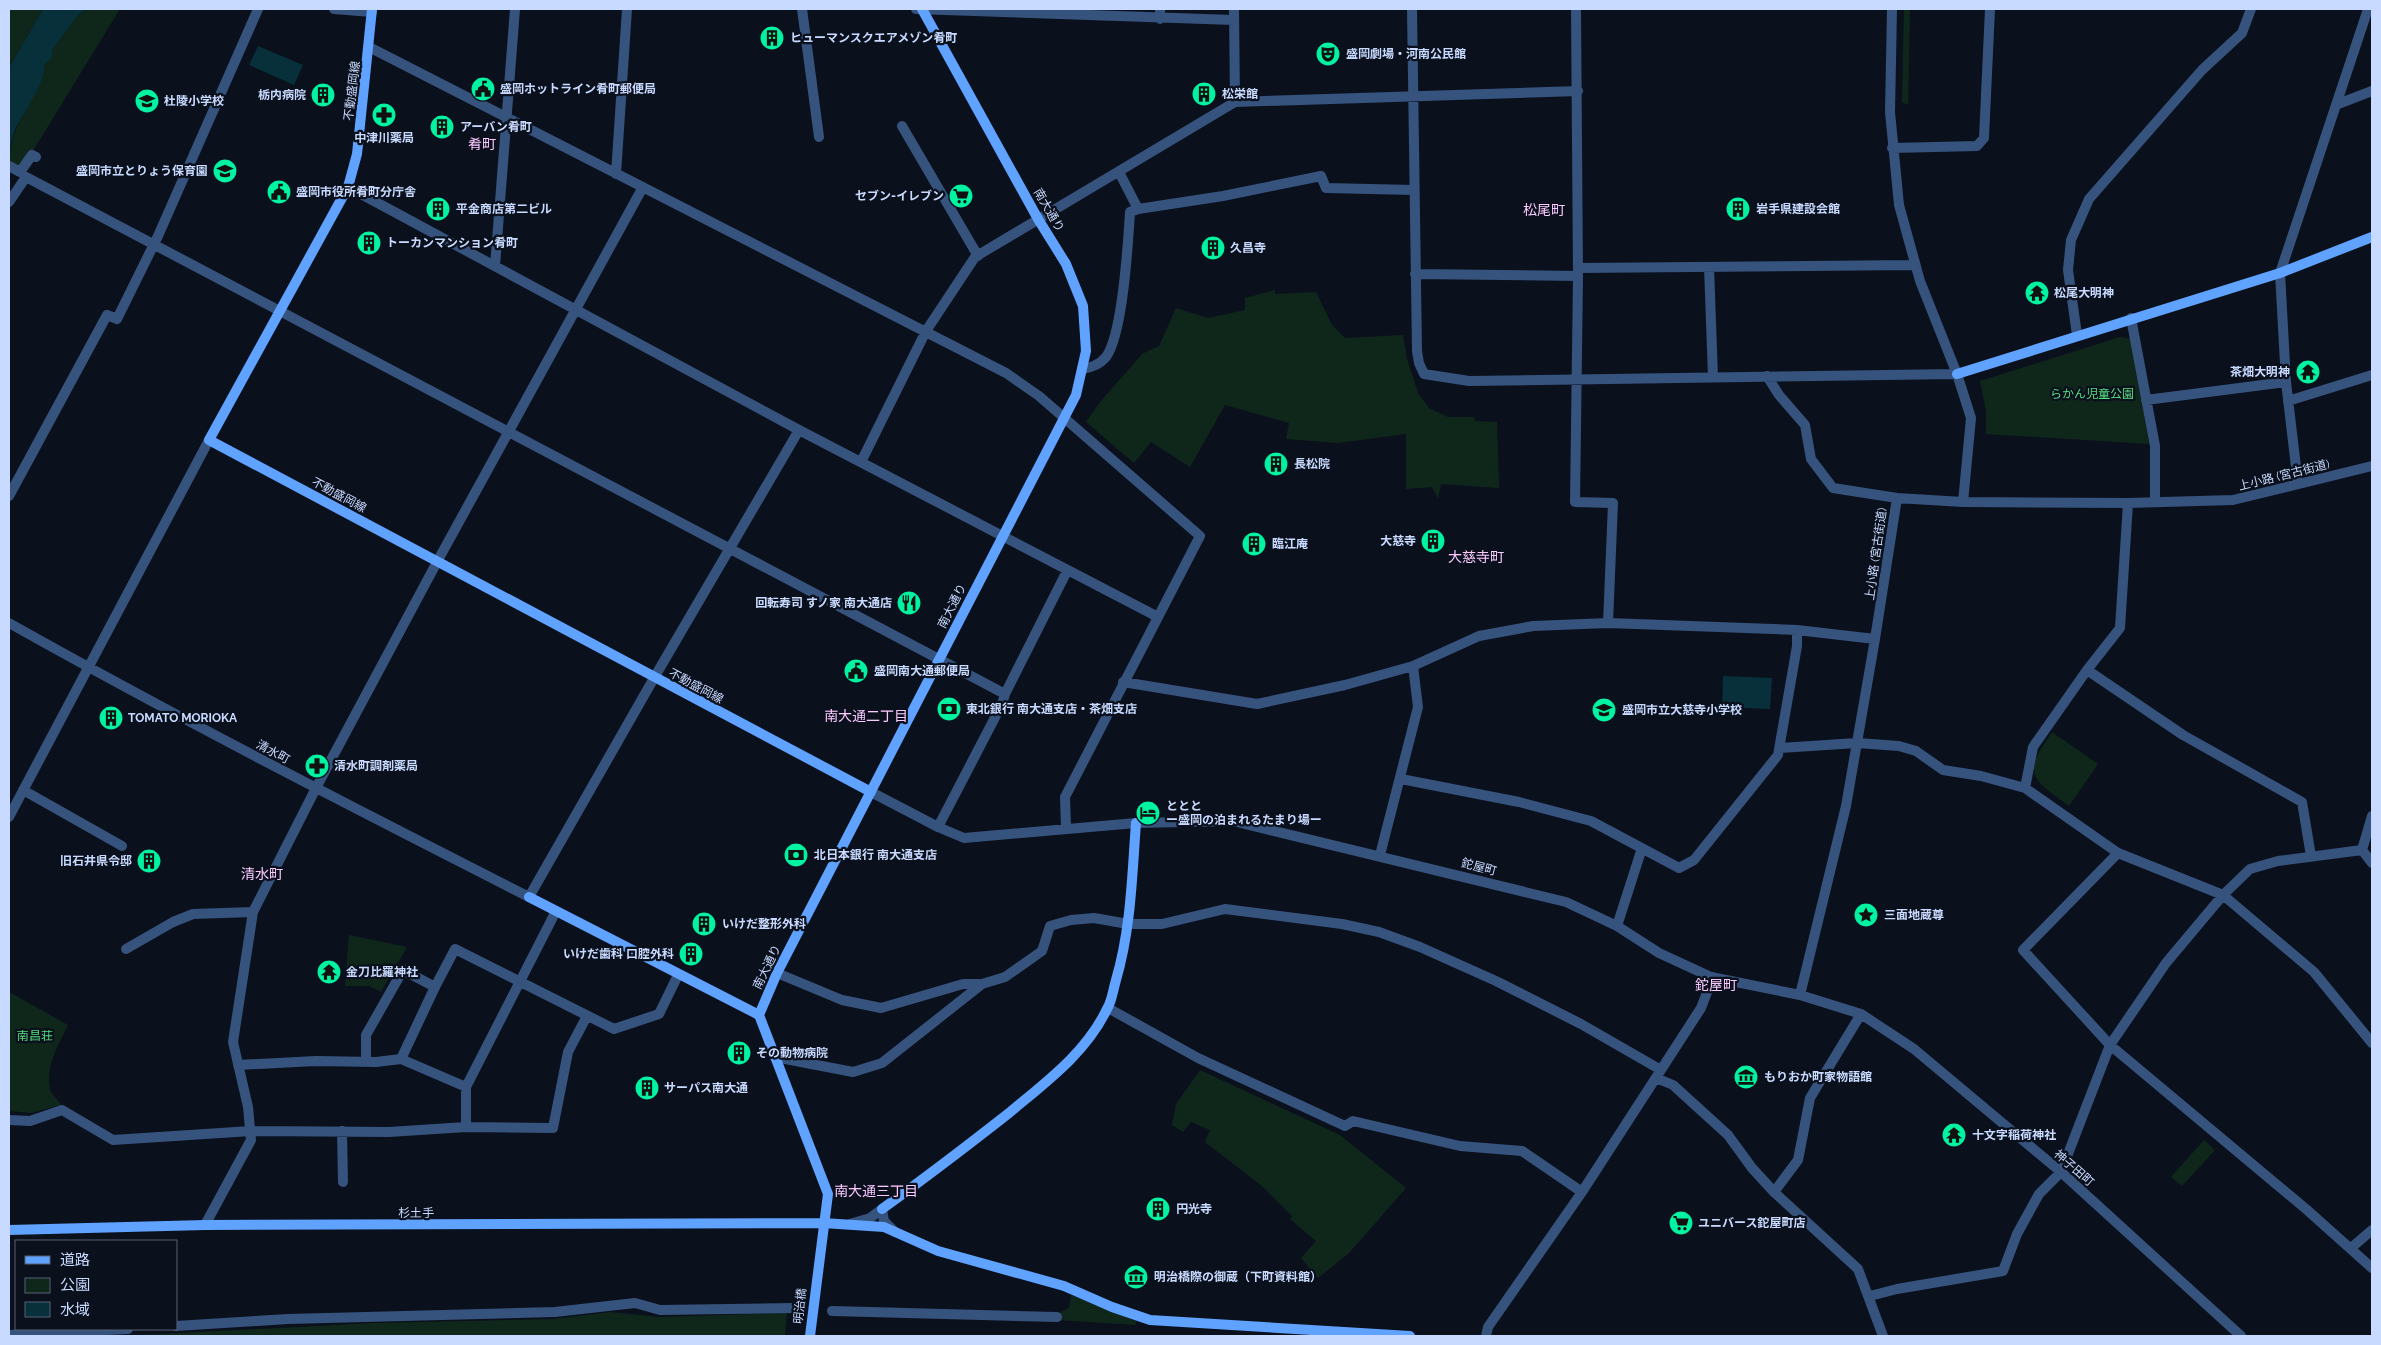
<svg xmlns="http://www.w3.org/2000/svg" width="2381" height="1345" viewBox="0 0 2381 1345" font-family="Raleway,'Noto Sans JP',sans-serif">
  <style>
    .green { fill: #0f271b }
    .water { fill: #08303a }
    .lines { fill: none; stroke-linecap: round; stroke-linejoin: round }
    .street { stroke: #36537d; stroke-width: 10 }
    .secondary { stroke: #5fa2ff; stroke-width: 10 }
    .labels { text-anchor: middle; stroke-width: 4.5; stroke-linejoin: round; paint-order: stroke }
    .poi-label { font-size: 12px; font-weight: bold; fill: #c8daff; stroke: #0b101d; text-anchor: start }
    .street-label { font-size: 12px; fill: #c8daff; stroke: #0b101d }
    .park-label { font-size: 12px; fill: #54df7f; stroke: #0b101d }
    .neighbourhood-label { font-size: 14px; fill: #fbcaff; stroke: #0b101d }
  </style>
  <rect width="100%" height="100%" fill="#0b101d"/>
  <!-- green -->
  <path class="green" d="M 9,9 L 43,9 L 9,68 Z
    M 87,9 L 120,9 L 31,154 L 18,167 L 9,162 C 9,132 32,99 44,71 L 44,65 L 52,55 L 52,50 L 79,14 Z
    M 1904,9 L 1910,9 L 1908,105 L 1902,102 Z
    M 1275,290 L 1275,294 L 1316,292 L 1332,325 L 1345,338 L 1403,335 L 1407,359 L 1418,393 L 1429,408 L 1448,417 L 1474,417 L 1475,421 L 1497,422 L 1499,488 L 1441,484 L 1438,499 L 1432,487 L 1406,489 L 1406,434 L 1338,443 L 1286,439 L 1289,423 L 1225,405 L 1190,467 L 1151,442 L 1134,463 L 1086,422 L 1100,402 L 1142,354 L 1159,346 L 1176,308 L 1208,318 L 1245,310 L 1245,298 Z
    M 2120,337 L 2131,339 L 2149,444 L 1986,434 L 1986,411 L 1980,381 Z
    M 2052,732 L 2098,764 L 2069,806 C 2032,778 2021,776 2052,732 Z
    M 349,935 L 407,947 L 381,992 L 369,986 L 345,986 Z
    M 9,992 L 68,1025 C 59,1043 45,1068 50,1089 C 51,1094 58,1100 61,1105 L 31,1113 L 11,1111 L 9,1109 Z
    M 1200,1070 L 1340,1135 L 1406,1188 L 1349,1253 L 1318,1278 L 1301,1258 L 1316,1241 L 1290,1219 L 1292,1216 L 1263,1187 L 1205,1142 L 1210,1130 L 1191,1122 L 1183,1132 L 1172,1125 L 1176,1104 Z
    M 2204,1140 L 2215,1150 L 2182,1186 L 2171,1177 Z
    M 1071,1295 L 1136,1321 L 1136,1325 L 1057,1320 L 1057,1314 L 1069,1308 Z
    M 610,1312 L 660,1317 L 787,1313 L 785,1336 L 123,1336 L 373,1323 L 553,1319 Z"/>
  <!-- water -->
  <path class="water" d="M 43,9 L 87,9 L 79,14 L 52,50 L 52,57 L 44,65 C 47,81 22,114 15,130 C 12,137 11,145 9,152 L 9,68 Z
    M 258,46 L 303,65 L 294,85 L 249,65 Z
    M 1723,676 L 1772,678 L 1770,709 L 1722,707 Z"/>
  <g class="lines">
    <!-- street -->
    <path class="street" d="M 334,9 L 372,12
      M 802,9 L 819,137
      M 916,9 L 1234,20
      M 1234,9 L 1235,102
      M 1412,9 L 1417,351 L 1419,363 L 1424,374 L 1469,381 L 1957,374
      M 1576,9 L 1578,276 L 1575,502 L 1613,503 L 1608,623
      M 1892,9 L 1890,112 L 1899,205 L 1920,281 L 1957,374 L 1971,418 L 1963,502
      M 1160,19 L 1160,9
      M 369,47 L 1006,373 L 1039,396 L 1200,536 L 1065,797 L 1066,828
      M 2338,104 L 2372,91
      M 902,126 L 978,256
      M 1892,148 L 1977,146 L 1984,138 L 1990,9
      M 9,166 L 20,172 L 32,155 L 36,157
      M 616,174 L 627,9
      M 348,187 L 799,430 L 1158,617
      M 9,202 L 26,177 L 1005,694
      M 1138,209 L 1223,196 L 1321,176 L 1326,188 L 1414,190
      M 495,266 L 515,9
      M 1709,267 L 1713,377
      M 1578,268 L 1915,265
      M 1415,274 L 1578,276
      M 2131,318 L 2155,446 L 2155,502
      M 2077,335 L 2068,270 L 2071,240 L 2089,199 L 2202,70 L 2242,33 L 2251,9
      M 1082,369 C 1092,367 1099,365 1106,357 C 1123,334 1128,243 1130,212 L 1138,209 L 1119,172
      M 1767,376 L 1779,395 L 1805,425 L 1811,459 L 1833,488 L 1897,498 L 1963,502 L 2128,503 L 2233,500 L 2372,466
      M 2146,400 L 2286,382
      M 2288,401 L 2372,375
      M 861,462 L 926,331 L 975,257 L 1235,102 L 1578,91
      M 2298,484 L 2286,382 L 2280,273 L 2368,9
      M 9,496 L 107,315 L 117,319 L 158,236 L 258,9
      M 2128,503 L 2120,628 L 2087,670 L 2033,747 L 2025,788 L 2118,853 L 2223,895 L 2314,972 L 2372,1043
      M 9,623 C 180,719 354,808 529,897 L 654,678 L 799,430
      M 2087,670 L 2183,735 L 2302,802 L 2311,856
      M 1123,682 L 1257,704 L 1345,685 L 1413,666 L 1479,636 L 1533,626 L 1608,623 L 1797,630 L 1875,639
      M 1780,748 L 1857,743 L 1899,746 L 1916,751 L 1943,770 L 1981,776 L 2025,788
      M 1401,779 L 1519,802 L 1591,821 L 1679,868 L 1694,860 L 1778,755 L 1797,646 L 1797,630
      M 23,790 L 122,846
      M 871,792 L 938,827 L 964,838 L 1136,823 L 1233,821 L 1566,902 L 1617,926 L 1659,953 L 1711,977 L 1800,995 L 1861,1014 L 1914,1049 L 2061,1172 L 2241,1336
      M 9,817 L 209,440
      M 938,827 L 1002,704 L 1005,694 L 1067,571
      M 2362,850 L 2372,816
      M 2362,850 L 2372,863
      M 2118,853 L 2023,950 L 2110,1045 L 2306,1209 L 2372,1268
      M 1380,855 L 1418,707 L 1413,666
      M 1617,926 L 1642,848
      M 126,949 L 173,922 L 193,914 L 253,912
      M 777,973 L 842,1000 L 881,1008 L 963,984 L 982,984 L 1005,977 L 1042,951 L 1050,926 L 1071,920 L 1094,918 L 1128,924 L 1162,924 L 1225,909 L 1342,924 L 1379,932 L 1420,947 L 1496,981 L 1581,1024 L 1661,1070
      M 1800,995 L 1846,806 L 1875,639 L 1897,498
      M 1108,1008 L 1198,1058 L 1345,1126 L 1353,1121 L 1460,1146 L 1522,1151 L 1582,1192
      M 775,1057 L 853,1072 L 882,1063 L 982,984
      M 401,1059 L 435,987
      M 366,1062 L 366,1035 L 403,970 L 435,987 L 455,949 L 614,1029 L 659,1014 L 678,975
      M 238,1065 L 316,1061 L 376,1062 L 401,1059 L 466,1087 L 555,913
      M 1656,1078 L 1673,1085 L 1728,1135 L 1752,1168 L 1774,1192 L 1858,1269 L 1883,1336
      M 9,1120 L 30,1121 L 62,1110 L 113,1140 L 251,1131 L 389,1132 L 466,1127 L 466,1087
      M 466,1127 L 553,1128 L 568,1052 L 587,1016
      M 342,1131 L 343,1182
      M 1774,1192 L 1798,1160 L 1810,1098 L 1861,1014
      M 850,1224 L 870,1218 L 882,1209 L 884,1221 L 895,1232
      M 205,1225 L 251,1140 L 248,1107 L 233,1042 L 253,912 L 316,788 L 437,562 L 643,187
      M 2351,1248 L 2372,1230
      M 1870,1296 L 1897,1289 L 2003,1271 L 2017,1234 L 2039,1194 L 2061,1172 L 2110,1045 L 2166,963 L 2223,895 L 2250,869 L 2278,861 L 2362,850
      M 832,1311 L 1057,1317
      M 176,1326 L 288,1319 L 555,1312 L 635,1303 L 660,1310 L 794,1308
      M 9,1335 L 128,1329
      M 1486,1336 L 1488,1327 L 1582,1192 L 1701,1008 L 1713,977"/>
    <!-- secondary -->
    <path class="secondary" d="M 372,9 L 357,154 L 348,187 L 209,440 L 871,792
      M 1957,374 L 2280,273 L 2372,237
      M 529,897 L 759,1015
      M 882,1209 C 925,1178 967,1146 1009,1113 C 1046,1082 1086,1053 1107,1009 C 1112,1001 1113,990 1116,980 C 1131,929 1132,876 1136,823
      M 9,1230 L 205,1225 L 823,1223 L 884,1227 L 938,1251 L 1064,1286 L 1112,1307 L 1150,1320 L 1410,1336
      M 810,1336 L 828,1194 L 759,1015 L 777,973 L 1076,395 L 1086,351 L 1083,306 L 1066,264 L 1038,219 L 922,9"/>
  </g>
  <!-- icons -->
  <defs>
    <symbol id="building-disc" viewBox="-11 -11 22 22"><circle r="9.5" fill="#00f3a0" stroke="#0b101d"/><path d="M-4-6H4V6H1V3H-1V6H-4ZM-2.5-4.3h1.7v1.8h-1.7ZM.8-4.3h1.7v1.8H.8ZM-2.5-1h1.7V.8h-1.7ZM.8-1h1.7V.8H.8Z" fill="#111"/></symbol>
    <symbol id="theatre-disc" viewBox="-11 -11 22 22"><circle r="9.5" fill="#00f3a0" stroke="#0b101d"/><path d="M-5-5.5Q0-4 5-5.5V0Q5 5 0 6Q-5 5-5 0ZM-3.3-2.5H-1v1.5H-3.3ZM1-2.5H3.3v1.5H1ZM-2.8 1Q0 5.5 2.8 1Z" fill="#111"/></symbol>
    <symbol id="civic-disc" viewBox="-11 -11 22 22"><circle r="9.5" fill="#00f3a0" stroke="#0b101d"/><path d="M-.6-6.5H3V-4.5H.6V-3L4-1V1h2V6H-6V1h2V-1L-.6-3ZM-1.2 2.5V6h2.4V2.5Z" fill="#111"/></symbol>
    <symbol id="school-disc" viewBox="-11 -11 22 22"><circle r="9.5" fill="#00f3a0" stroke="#0b101d"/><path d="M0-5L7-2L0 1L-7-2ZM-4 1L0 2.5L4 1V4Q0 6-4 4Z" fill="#111"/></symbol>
    <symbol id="pharmacy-disc" viewBox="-11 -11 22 22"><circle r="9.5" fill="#00f3a0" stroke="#0b101d"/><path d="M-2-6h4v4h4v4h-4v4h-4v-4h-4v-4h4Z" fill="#111"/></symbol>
    <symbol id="supermarket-disc" viewBox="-11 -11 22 22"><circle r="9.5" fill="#00f3a0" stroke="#0b101d"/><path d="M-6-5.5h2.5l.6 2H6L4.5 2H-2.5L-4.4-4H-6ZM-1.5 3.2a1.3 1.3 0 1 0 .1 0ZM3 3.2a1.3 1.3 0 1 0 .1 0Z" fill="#111"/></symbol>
    <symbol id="temple-disc" viewBox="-11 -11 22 22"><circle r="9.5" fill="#00f3a0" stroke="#0b101d"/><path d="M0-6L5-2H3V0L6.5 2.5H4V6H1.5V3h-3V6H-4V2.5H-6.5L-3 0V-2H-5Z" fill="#111"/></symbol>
    <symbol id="restaurant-disc" viewBox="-11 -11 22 22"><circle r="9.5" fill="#00f3a0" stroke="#0b101d"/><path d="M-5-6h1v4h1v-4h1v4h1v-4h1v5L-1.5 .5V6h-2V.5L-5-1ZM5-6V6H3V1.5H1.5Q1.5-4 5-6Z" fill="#111"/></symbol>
    <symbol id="bank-disc" viewBox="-11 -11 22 22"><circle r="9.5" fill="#00f3a0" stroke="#0b101d"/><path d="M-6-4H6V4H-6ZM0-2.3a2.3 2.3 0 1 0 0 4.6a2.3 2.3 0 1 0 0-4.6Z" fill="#111"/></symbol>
    <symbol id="hotel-disc" viewBox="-11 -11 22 22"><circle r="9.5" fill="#00f3a0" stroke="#0b101d"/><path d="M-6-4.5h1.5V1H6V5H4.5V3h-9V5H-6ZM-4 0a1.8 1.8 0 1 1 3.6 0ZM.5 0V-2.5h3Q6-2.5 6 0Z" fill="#111"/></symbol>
    <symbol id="sight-disc" viewBox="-11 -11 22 22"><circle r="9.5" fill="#00f3a0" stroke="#0b101d"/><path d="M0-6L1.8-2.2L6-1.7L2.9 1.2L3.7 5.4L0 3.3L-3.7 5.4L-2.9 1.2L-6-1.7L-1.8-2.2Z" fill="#111"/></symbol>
    <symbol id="museum-disc" viewBox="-11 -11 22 22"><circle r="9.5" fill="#00f3a0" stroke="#0b101d"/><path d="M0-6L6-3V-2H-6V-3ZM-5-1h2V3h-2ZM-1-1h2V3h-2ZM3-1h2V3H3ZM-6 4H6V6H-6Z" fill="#111"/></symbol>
  </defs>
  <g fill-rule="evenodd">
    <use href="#building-disc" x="758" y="24" width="28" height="28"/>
    <use href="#theatre-disc" x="1314" y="40" width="28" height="28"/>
    <use href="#civic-disc" x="469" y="75" width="28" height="28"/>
    <use href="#building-disc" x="1190" y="80" width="28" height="28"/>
    <use href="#building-disc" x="309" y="81" width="28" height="28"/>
    <use href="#school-disc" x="133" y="87" width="28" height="28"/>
    <use href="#pharmacy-disc" x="370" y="101" width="28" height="28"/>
    <use href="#building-disc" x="428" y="113" width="28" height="28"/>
    <use href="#school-disc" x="211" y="157" width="28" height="28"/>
    <use href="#civic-disc" x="265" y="178" width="28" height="28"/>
    <use href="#supermarket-disc" x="947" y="182" width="28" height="28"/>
    <use href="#building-disc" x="424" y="195" width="28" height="28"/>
    <use href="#building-disc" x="1724" y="195" width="28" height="28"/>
    <use href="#building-disc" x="355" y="229" width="28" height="28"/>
    <use href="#building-disc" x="1199" y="234" width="28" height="28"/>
    <use href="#temple-disc" x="2023" y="279" width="28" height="28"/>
    <use href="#temple-disc" x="2294" y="358" width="28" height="28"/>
    <use href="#building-disc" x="1262" y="450" width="28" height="28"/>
    <use href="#building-disc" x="1419" y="527" width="28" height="28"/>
    <use href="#building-disc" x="1240" y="530" width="28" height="28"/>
    <use href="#restaurant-disc" x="895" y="589" width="28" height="28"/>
    <use href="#civic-disc" x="842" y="657" width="28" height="28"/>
    <use href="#bank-disc" x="935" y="695" width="28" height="28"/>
    <use href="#school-disc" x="1590" y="696" width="28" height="28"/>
    <use href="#building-disc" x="97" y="704" width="28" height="28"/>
    <use href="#pharmacy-disc" x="303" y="752" width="28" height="28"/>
    <use href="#hotel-disc" x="1134" y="799" width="28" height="28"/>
    <use href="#bank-disc" x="782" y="841" width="28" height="28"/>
    <use href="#building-disc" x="135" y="847" width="28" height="28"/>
    <use href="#sight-disc" x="1852" y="901" width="28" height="28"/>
    <use href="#building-disc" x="690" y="910" width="28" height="28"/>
    <use href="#building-disc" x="677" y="940" width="28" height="28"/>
    <use href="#temple-disc" x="315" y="958" width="28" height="28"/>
    <use href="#building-disc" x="725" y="1039" width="28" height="28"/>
    <use href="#museum-disc" x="1732" y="1063" width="28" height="28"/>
    <use href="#building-disc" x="633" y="1074" width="28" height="28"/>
    <use href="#temple-disc" x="1940" y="1121" width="28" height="28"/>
    <use href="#building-disc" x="1144" y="1195" width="28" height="28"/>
    <use href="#supermarket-disc" x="1667" y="1209" width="28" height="28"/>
    <use href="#museum-disc" x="1122" y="1263" width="28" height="28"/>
  </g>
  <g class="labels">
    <!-- poi labels -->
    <g class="poi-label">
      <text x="790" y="42">ヒューマンスクエアメゾン肴町</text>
      <text x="1346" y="58">盛岡劇場・河南公民館</text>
      <text x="500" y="93">盛岡ホットライン肴町郵便局</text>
      <text x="1222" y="98">松栄館</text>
      <text x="306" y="99" text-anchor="end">栃内病院</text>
      <text x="164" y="105">杜陵小学校</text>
      <text x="460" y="131">アーバン肴町</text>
      <text x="384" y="142" text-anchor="middle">中津川薬局</text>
      <text x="208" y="175" text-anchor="end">盛岡市立とりょう保育園</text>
      <text x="296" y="196">盛岡市役所肴町分庁舎</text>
      <text x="944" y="200" text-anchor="end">セブン-イレブン</text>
      <text x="456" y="213">平金商店第二ビル</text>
      <text x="1756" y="213">岩手県建設会館</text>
      <text x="386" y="247">トーカンマンション肴町</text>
      <text x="1230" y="252">久昌寺</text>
      <text x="2054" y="297">松尾大明神</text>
      <text x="2290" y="376" text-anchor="end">茶畑大明神</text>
      <text x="1294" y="468">長松院</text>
      <text x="1416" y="545" text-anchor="end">大慈寺</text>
      <text x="1272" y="548">臨江庵</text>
      <text x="892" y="607" text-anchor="end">回転寿司 すノ家 南大通店</text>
      <text x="874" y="675">盛岡南大通郵便局</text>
      <text x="966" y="713">東北銀行 南大通支店・茶畑支店</text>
      <text x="1622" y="714">盛岡市立大慈寺小学校</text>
      <text x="128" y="722">TOMATO MORIOKA</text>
      <text x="334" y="770">清水町調剤薬局</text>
      <text x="1166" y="810">ととと<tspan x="1166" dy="14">ー盛岡の泊まれるたまり場ー</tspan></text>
      <text x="814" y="859">北日本銀行 南大通支店</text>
      <text x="132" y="865" text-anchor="end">旧石井県令邸</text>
      <text x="1884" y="919">三面地蔵尊</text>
      <text x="722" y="928">いけだ整形外科</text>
      <text x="674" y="958" text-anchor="end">いけだ歯科 口腔外科</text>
      <text x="346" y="976">金刀比羅神社</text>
      <text x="756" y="1057">その動物病院</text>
      <text x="1764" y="1081">もりおか町家物語館</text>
      <text x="664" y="1092">サーパス南大通</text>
      <text x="1972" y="1139">十文字稲荷神社</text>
      <text x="1176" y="1213">円光寺</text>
      <text x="1698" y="1227">ユニバース鉈屋町店</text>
      <text x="1154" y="1281">明治橋際の御蔵（下町資料館）</text>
    </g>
    <!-- street labels -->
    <g class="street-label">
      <text transform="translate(352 91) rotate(-83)" y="4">不動盛岡線</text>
      <text transform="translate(1049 210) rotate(60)" y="4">南大通り</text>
      <text transform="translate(2284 475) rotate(-14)" y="4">上小路 (宮古街道)</text>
      <text transform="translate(339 495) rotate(28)" y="4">不動盛岡線</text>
      <text transform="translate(1876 554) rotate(-82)" y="4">上小路 (宮古街道)</text>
      <text transform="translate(952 606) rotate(-63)" y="4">南大通り</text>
      <text transform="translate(696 686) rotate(28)" y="4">不動盛岡線</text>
      <text transform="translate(273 752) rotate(28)" y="4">清水町</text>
      <text transform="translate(1479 867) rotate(14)" y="4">鉈屋町</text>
      <text transform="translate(767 967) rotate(-64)" y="4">南大通り</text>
      <text transform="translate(2074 1168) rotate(41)" y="4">神子田町</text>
      <text x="416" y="1217">杉土手</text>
      <text transform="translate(800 1306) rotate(-84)" y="4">明治橋</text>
    </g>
    <!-- park labels -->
    <g class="park-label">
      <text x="2092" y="398">らかん児童公園</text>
      <text x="35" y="1040">南昌荘</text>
    </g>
    <!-- neighbourhood labels -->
    <g class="neighbourhood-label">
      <text x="482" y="149">肴町</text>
      <text x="1544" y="215">松尾町</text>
      <text x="1476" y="562">大慈寺町</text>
      <text x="866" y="721">南大通二丁目</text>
      <text x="262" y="879">清水町</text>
      <text x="1716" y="990">鉈屋町</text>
      <text x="876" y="1196">南大通三丁目</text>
    </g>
  </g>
  <!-- border -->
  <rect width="2381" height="1345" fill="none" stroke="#c8daff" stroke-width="20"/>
  <!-- legend -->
  <rect x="15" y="1240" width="162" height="90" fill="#0b101d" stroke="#576177"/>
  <rect x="25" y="1256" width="25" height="8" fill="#5fa2ff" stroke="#576177"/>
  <text x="60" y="1265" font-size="15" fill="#c8daff">道路</text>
  <rect x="25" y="1278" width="25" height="15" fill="#0f271b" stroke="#576177"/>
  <text x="60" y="1290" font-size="15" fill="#c8daff">公園</text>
  <rect x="25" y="1302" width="25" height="15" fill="#08303a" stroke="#576177"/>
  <text x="60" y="1315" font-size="15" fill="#c8daff">水域</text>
</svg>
